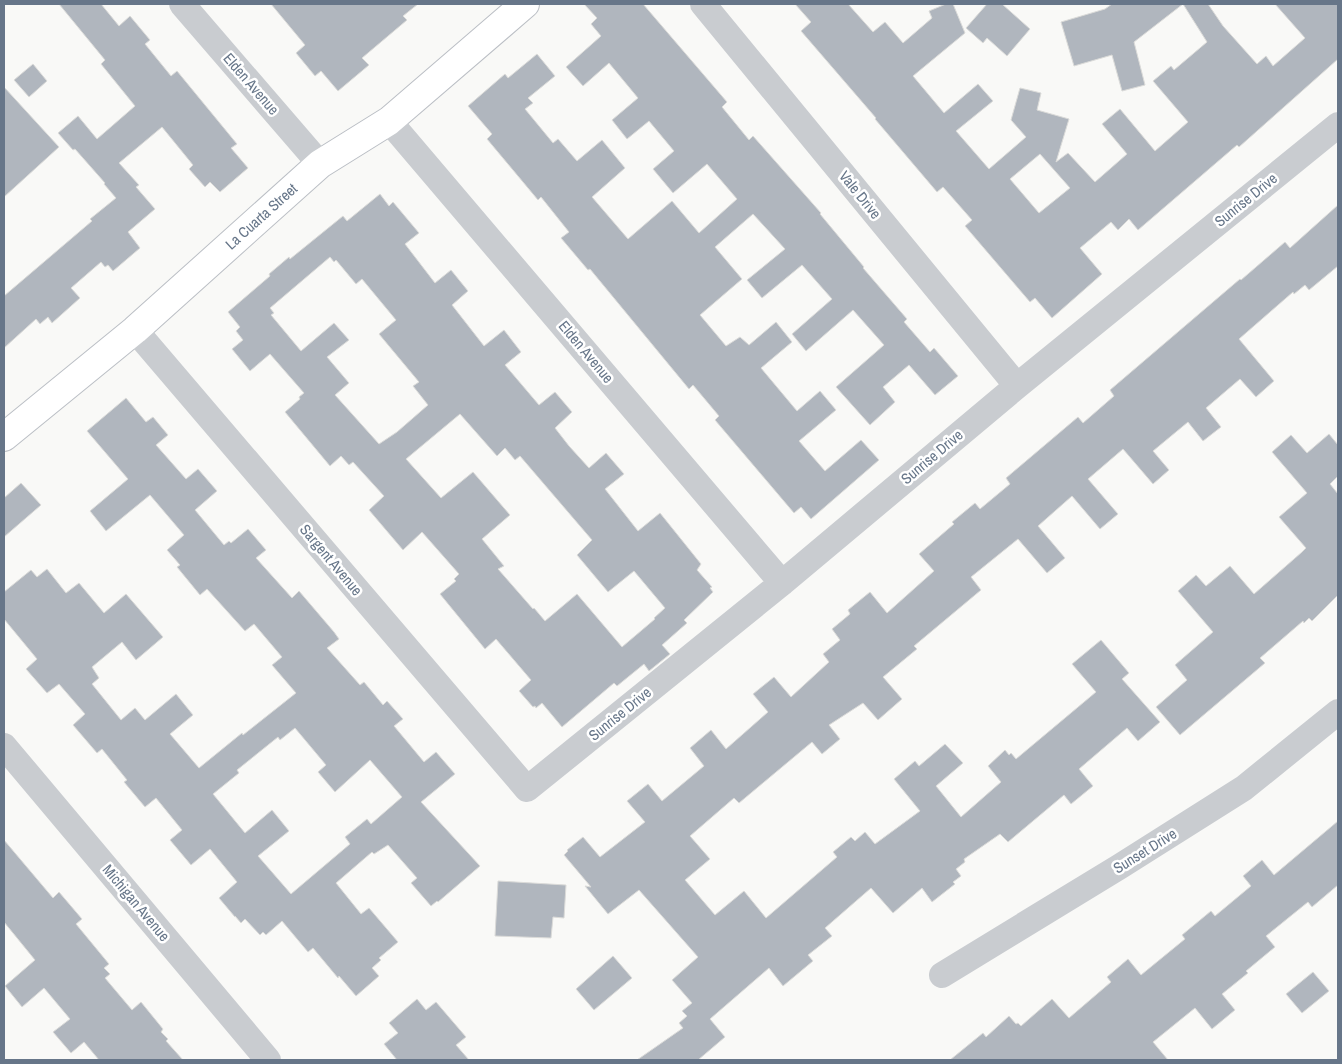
<svg xmlns="http://www.w3.org/2000/svg" width="1342" height="1064" viewBox="0 0 1342 1064" font-family="'Archivo Narrow',sans-serif">
  <style>
    .building { fill: #b0b6be; stroke: #dbdbd9; fill-rule: evenodd }
    .lines { fill: none; stroke-linecap: round; stroke-linejoin: round }
    .secondary-casing { stroke: #bbbfc5; stroke-width: 30 }
    .street { stroke: #c9ccd0; stroke-width: 26 }
    .secondary { stroke: #fff; stroke-width: 28 }
    .labels { text-anchor: middle; stroke-width: 5; stroke-linejoin: round; paint-order: stroke }
    .street-label { font-size: 15px; fill: #677689; stroke: #fff }
  </style>
  <rect width="100%" height="100%" fill="#f9f9f7"/>
  <!-- building -->
  <path class="building" d="M 59,4 L 101,4 L 119,26 L 130,16 L 150,40 L 145,44 L 171,76 L 177,71 L 237,144 L 231,148 L 248,168 L 220,192 L 210,182 L 205,187 L 189,169 L 193,165 L 162,127 L 119,163 L 139,185 L 136,187 L 155,209 L 128,232 L 140,248 L 113,271 L 108,265 L 105,267 L 101,262 L 71,288 L 80,298 L 52,323 L 48,317 L 40,324 L 36,319 L 4,348 L 4,296 L 92,221 L 90,219 L 116,198 L 104,184 L 105,183 L 75,149 L 73,150 L 58,133 L 78,116 L 97,139 L 135,106 L 101,64 L 105,60 Z
    M 271,4 L 418,4 L 403,16 L 407,20 L 362,58 L 369,65 L 338,91 L 321,71 L 315,76 L 296,53 L 305,45 Z
    M 584,4 L 643,4 L 727,102 L 722,107 L 749,140 L 753,136 L 821,213 L 820,214 L 864,267 L 863,268 L 907,319 L 904,322 L 930,352 L 934,348 L 958,376 L 935,395 L 909,365 L 883,387 L 895,402 L 870,425 L 836,387 L 884,345 L 853,310 L 806,351 L 792,334 L 832,299 L 802,265 L 762,298 L 747,280 L 785,249 L 753,214 L 715,247 L 742,279 L 700,315 L 726,346 L 740,337 L 749,345 L 776,322 L 792,342 L 761,368 L 797,411 L 820,391 L 836,410 L 799,441 L 825,471 L 861,440 L 879,460 L 811,519 L 801,507 L 794,513 L 715,420 L 719,416 L 693,385 L 689,389 L 590,269 L 588,270 L 561,238 L 569,232 L 541,197 L 538,200 L 487,139 L 492,134 L 468,106 L 505,74 L 508,78 L 537,54 L 555,76 L 528,98 L 533,103 L 525,109 L 553,143 L 558,139 L 577,161 L 602,140 L 625,168 L 592,197 L 628,239 L 672,201 L 699,233 L 737,199 L 707,164 L 673,193 L 653,169 L 674,151 L 649,121 L 627,139 L 612,120 L 638,98 L 609,63 L 583,86 L 566,67 L 601,36 L 591,24 L 597,18 Z
    M 795,4 L 848,4 L 873,32 L 885,22 L 903,43 L 932,18 L 929,11 L 946,4 L 953,4 L 965,33 L 913,76 L 944,113 L 978,84 L 993,101 L 956,131 L 989,169 L 1026,137 L 1011,120 L 1020,88 L 1041,93 L 1037,110 L 1069,119 L 1056,162 L 1068,153 L 1095,182 L 1127,154 L 1102,124 L 1120,109 L 1155,151 L 1188,122 L 1153,81 L 1171,66 L 1174,70 L 1207,42 L 1183,4 L 1208,4 L 1223,26 L 1257,64 L 1266,56 L 1273,66 L 1305,38 L 1275,4 L 1338,4 L 1338,59 L 1239,147 L 1237,145 L 1138,230 L 1129,219 L 1118,230 L 1111,222 L 1080,248 L 1102,274 L 1052,318 L 1035,298 L 1030,302 L 965,226 L 972,220 L 943,187 L 937,192 L 875,119 L 876,118 L 801,31 L 811,22 ZM 1040,154 L 1070,188 L 1039,213 L 1010,179 Z
    M 987,4 L 1002,4 L 1030,29 L 1007,56 L 987,38 L 983,43 L 966,28 Z
    M 1112,4 L 1183,4 L 1134,42 L 1145,85 L 1122,91 L 1112,55 L 1074,66 L 1061,22 L 1105,9 Z
    M 33,64 L 47,81 L 29,97 L 14,80 Z
    M 4,87 L 59,147 L 4,197 Z
    M 380,194 L 389,206 L 393,202 L 419,233 L 405,244 L 435,283 L 451,270 L 468,291 L 452,305 L 484,346 L 504,330 L 521,352 L 505,365 L 539,405 L 555,392 L 572,412 L 555,428 L 569,446 L 589,468 L 606,453 L 624,474 L 605,489 L 638,531 L 660,513 L 701,564 L 697,570 L 712,587 L 710,588 L 713,592 L 684,620 L 687,623 L 662,645 L 670,654 L 649,671 L 644,664 L 617,686 L 614,683 L 562,727 L 542,703 L 536,708 L 535,706 L 533,707 L 519,691 L 531,680 L 496,639 L 485,649 L 440,594 L 456,581 L 454,579 L 459,574 L 422,532 L 403,550 L 369,510 L 384,496 L 353,462 L 349,465 L 341,456 L 330,466 L 285,412 L 300,399 L 299,397 L 304,393 L 270,354 L 250,371 L 232,349 L 243,340 L 236,331 L 240,327 L 228,312 L 270,276 L 269,274 L 289,257 L 290,259 L 343,216 L 347,221 ZM 330,257 L 334,262 L 336,260 L 356,284 L 362,279 L 396,320 L 379,334 L 419,382 L 413,386 L 428,405 L 397,432 L 379,444 L 335,395 L 349,383 L 327,357 L 349,340 L 334,323 L 301,351 L 271,315 L 274,313 L 270,308 ZM 460,414 L 497,456 L 505,448 L 515,460 L 520,456 L 592,540 L 577,555 L 608,592 L 634,571 L 665,608 L 654,618 L 655,619 L 622,647 L 577,594 L 545,621 L 534,608 L 533,609 L 498,569 L 504,566 L 482,539 L 510,515 L 473,472 L 441,498 L 406,459 Z
    M 1338,205 L 1338,266 L 1309,290 L 1305,285 L 1294,294 L 1293,292 L 1239,339 L 1274,381 L 1256,397 L 1240,379 L 1206,408 L 1221,427 L 1203,441 L 1188,422 L 1153,451 L 1169,470 L 1153,484 L 1123,449 L 1088,479 L 1118,514 L 1100,529 L 1072,496 L 1038,526 L 1065,558 L 1047,573 L 1018,539 L 971,577 L 981,590 L 914,646 L 917,649 L 883,677 L 902,699 L 878,720 L 863,703 L 829,725 L 840,739 L 822,754 L 812,742 L 739,803 L 734,798 L 690,836 L 710,859 L 685,880 L 715,915 L 744,891 L 766,918 L 837,857 L 833,852 L 851,837 L 855,841 L 865,832 L 875,844 L 920,811 L 894,779 L 915,761 L 919,766 L 945,744 L 963,763 L 936,786 L 961,817 L 1001,782 L 988,766 L 1005,750 L 1009,755 L 1011,753 L 1016,759 L 1096,692 L 1072,664 L 1101,640 L 1129,673 L 1122,679 L 1160,722 L 1138,741 L 1127,728 L 1079,769 L 1093,786 L 1071,804 L 1064,795 L 1008,842 L 1000,834 L 964,859 L 965,862 L 956,869 L 961,876 L 953,882 L 955,884 L 932,902 L 922,888 L 893,913 L 871,888 L 825,928 L 832,936 L 808,955 L 813,961 L 783,986 L 769,968 L 710,1019 L 725,1037 L 698,1060 L 637,1060 L 683,1028 L 679,1023 L 687,1016 L 682,1011 L 692,1003 L 672,980 L 698,957 L 639,890 L 608,914 L 585,886 L 591,887 L 564,855 L 568,851 L 567,850 L 583,837 L 600,857 L 645,822 L 627,801 L 648,784 L 662,801 L 704,766 L 690,748 L 711,730 L 726,749 L 768,712 L 753,694 L 774,677 L 791,697 L 829,662 L 823,654 L 840,640 L 832,629 L 850,614 L 848,610 L 870,592 L 887,613 L 934,571 L 919,554 L 954,524 L 952,522 L 975,503 L 980,509 L 1010,484 L 1006,478 L 1078,417 L 1083,423 L 1114,396 L 1110,390 L 1240,279 L 1241,280 L 1285,242 L 1290,248 Z
    M 126,398 L 146,422 L 153,417 L 168,435 L 156,445 L 186,479 L 198,469 L 217,491 L 195,510 L 224,545 L 229,541 L 231,543 L 248,529 L 266,550 L 256,558 L 292,598 L 299,591 L 334,632 L 339,639 L 327,648 L 360,685 L 364,682 L 383,705 L 387,701 L 403,719 L 394,726 L 424,762 L 436,752 L 455,774 L 421,802 L 480,866 L 438,902 L 437,901 L 431,906 L 411,883 L 417,878 L 388,845 L 374,854 L 372,852 L 336,883 L 361,914 L 369,908 L 398,942 L 379,958 L 381,960 L 372,968 L 379,976 L 356,996 L 339,976 L 338,978 L 313,948 L 308,952 L 282,921 L 266,935 L 263,932 L 260,935 L 245,919 L 241,923 L 235,916 L 235,917 L 219,898 L 237,882 L 210,849 L 191,865 L 170,840 L 182,830 L 156,798 L 145,807 L 124,782 L 127,780 L 102,749 L 97,753 L 73,725 L 85,714 L 59,684 L 47,693 L 26,669 L 37,659 L 4,619 L 4,592 L 31,570 L 37,577 L 47,569 L 66,593 L 79,583 L 104,613 L 126,594 L 163,637 L 136,660 L 122,642 L 92,667 L 99,678 L 92,684 L 121,720 L 135,708 L 145,720 L 176,694 L 193,715 L 170,734 L 199,768 L 242,733 L 243,735 L 296,693 L 272,665 L 282,657 L 254,624 L 245,631 L 207,589 L 200,595 L 177,567 L 180,565 L 167,550 L 184,535 L 150,495 L 106,531 L 90,511 L 128,479 L 87,431 ZM 295,728 L 326,765 L 318,772 L 335,792 L 370,760 L 402,797 L 371,824 L 367,819 L 345,837 L 350,844 L 291,894 L 258,856 L 289,831 L 272,810 L 245,833 L 213,794 L 239,773 L 237,770 L 278,737 L 280,740 Z
    M 1329,434 L 1338,445 L 1338,476 L 1330,484 L 1338,494 L 1338,595 L 1312,621 L 1309,618 L 1304,623 L 1303,621 L 1260,658 L 1265,663 L 1180,735 L 1156,707 L 1187,680 L 1175,665 L 1213,632 L 1178,591 L 1196,575 L 1206,586 L 1230,566 L 1254,594 L 1302,552 L 1306,548 L 1279,517 L 1307,493 L 1272,452 L 1291,435 L 1307,453 Z
    M 21,483 L 41,505 L 4,537 L 4,498 Z
    M 1338,821 L 1338,885 L 1312,907 L 1308,902 L 1266,936 L 1275,947 L 1246,971 L 1248,973 L 1222,994 L 1235,1010 L 1212,1029 L 1195,1008 L 1153,1042 L 1168,1060 L 950,1060 L 983,1033 L 986,1037 L 1009,1016 L 1016,1024 L 1018,1023 L 1021,1026 L 1052,999 L 1069,1018 L 1111,982 L 1107,977 L 1128,959 L 1141,975 L 1185,939 L 1182,935 L 1211,911 L 1215,916 L 1251,886 L 1243,876 L 1262,860 L 1274,875 Z
    M 4,840 L 53,898 L 59,892 L 82,919 L 76,924 L 109,964 L 104,968 L 110,974 L 105,978 L 132,1010 L 141,1002 L 163,1029 L 161,1032 L 168,1039 L 166,1041 L 183,1060 L 99,1060 L 84,1042 L 71,1053 L 53,1032 L 70,1019 L 44,988 L 22,1007 L 5,986 L 35,960 L 4,922 Z
    M 498,881 L 566,885 L 564,918 L 553,917 L 551,938 L 495,936 Z
    M 613,956 L 632,978 L 594,1010 L 576,989 Z
    M 1313,972 L 1329,991 L 1302,1013 L 1286,994 Z
    M 417,999 L 426,1010 L 436,1002 L 466,1037 L 456,1045 L 469,1060 L 397,1060 L 384,1044 L 398,1033 L 389,1023 Z"/>
  <g class="lines">
    <defs>
      <g id="secondary">
        <path id="s1" d="M 4,437 L 135,330 L 320,164 L 389,121 L 525,4"/>
      </g>
    </defs>
    <!-- secondary casing -->
    <use href="#secondary" class="secondary-casing"/>
    <!-- street -->
    <path class="street" d="M 182,4 L 320,164
      M 703,4 L 1017,386
      M 389,121 L 782,583
      M 135,330 L 527,789 L 782,583 L 1017,386 L 1338,125
      M 4,746 L 268,1060
      M 942,975 L 1119,867 L 1244,788 L 1338,712"/>
    <!-- secondary -->
    <use href="#secondary" class="secondary"/>
  </g>
  <g class="labels">
    <!-- street labels -->
    <g class="street-label">
      <text transform="translate(251 84) rotate(49)" y="5">Elden Avenue</text>
      <text transform="translate(860 195) rotate(51)" y="5">Vale Drive</text>
      <text transform="translate(1246 200) rotate(-39)" y="5">Sunrise Drive</text>
      <text dy="5" stroke="none"><textPath href="#s1" startOffset="339">La Cuarta Street</textPath></text>
      <text transform="translate(586 352) rotate(50)" y="5">Elden Avenue</text>
      <text transform="translate(932 457) rotate(-40)" y="5">Sunrise Drive</text>
      <text transform="translate(331 560) rotate(50)" y="5">Sargent Avenue</text>
      <text transform="translate(620 714) rotate(-39)" y="5">Sunrise Drive</text>
      <text transform="translate(1145 851) rotate(-32)" y="5">Sunset Drive</text>
      <text transform="translate(136 903) rotate(50)" y="5">Michigan Avenue</text>
    </g>
  </g>
  <!-- border -->
  <rect width="1342" height="1064" fill="none" stroke="#677689" stroke-width="10"/>
</svg>
